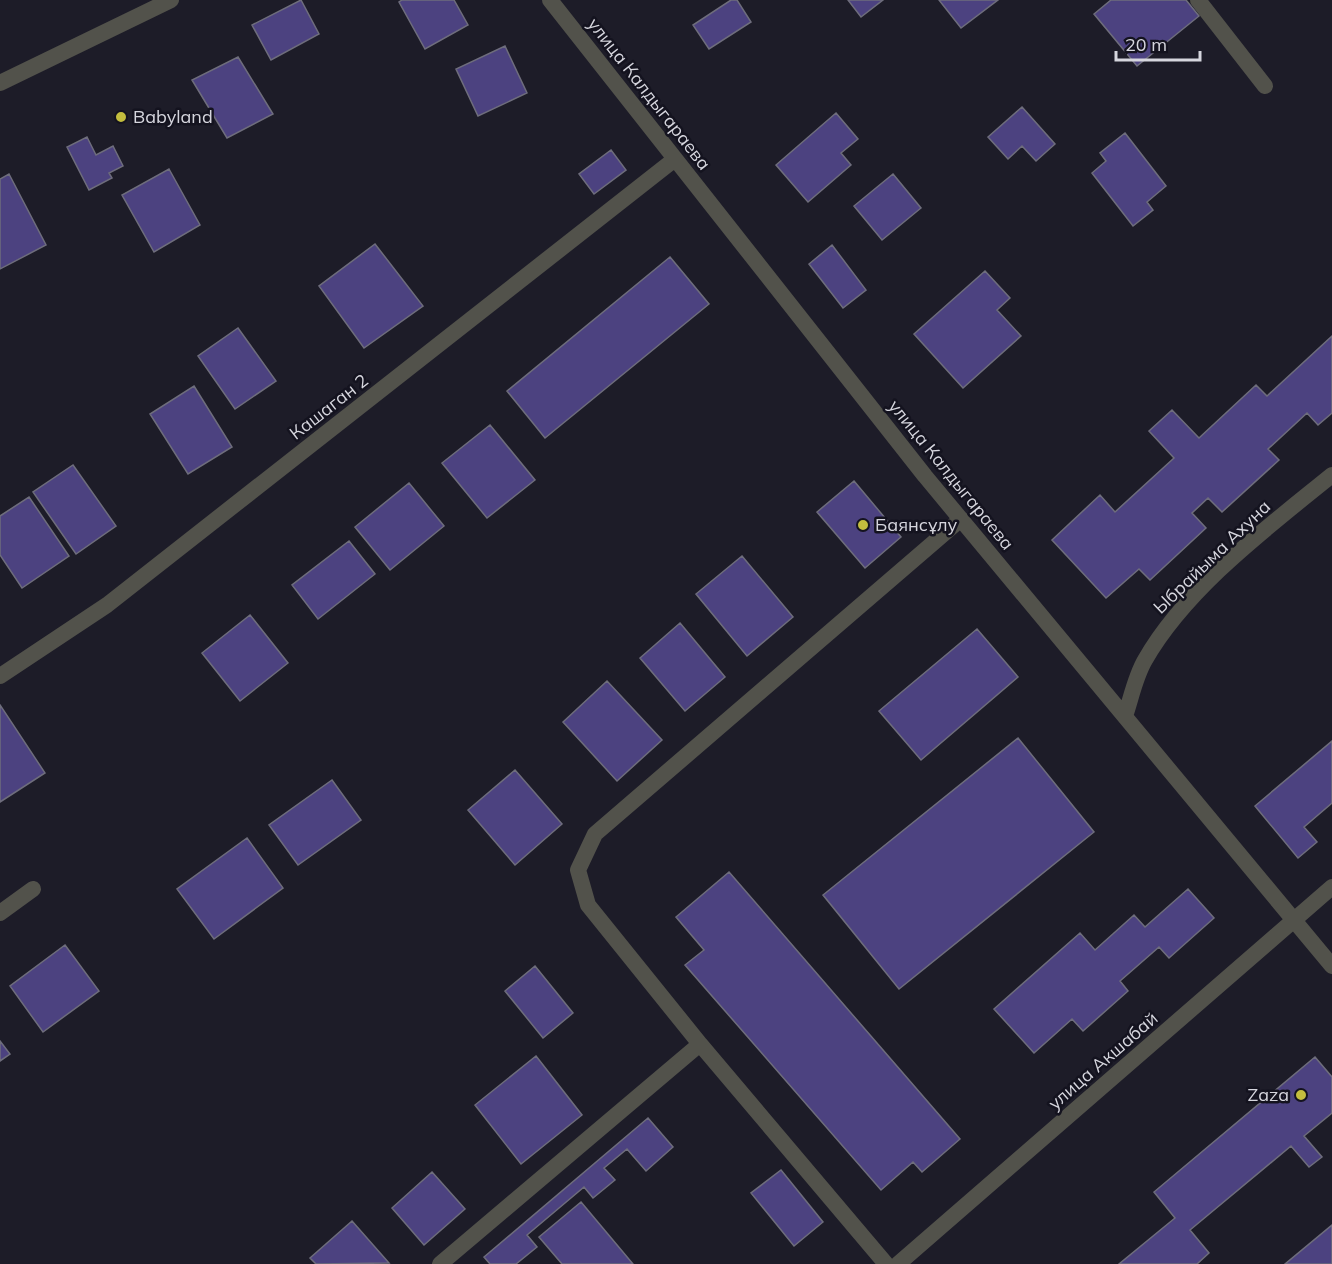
<svg xmlns="http://www.w3.org/2000/svg" width="1332" height="1264" viewBox="0 0 1332 1264" font-family="Mulish,sans-serif">
  <style>
    .building { fill: #4c4280; stroke: #6e6d7c; stroke-width: 1.5 }
    .lines { fill: none; stroke-linecap: round; stroke-linejoin: round }
    .minor { stroke: #52524b; stroke-width: 16 }
    .tertiary { stroke: #52524b; stroke-width: 16 }
    .poi-dot { fill: #c3bd3e; stroke: #14131f; stroke-width: 2 }
    .labels { text-anchor: middle; stroke-width: 5; stroke-linejoin: round; paint-order: stroke }
    .street-label { font-size: 18px; fill: #d6d6de; stroke: #14131f }
    .poi-label { font-size: 18px; fill: #d6d6de; stroke: #14131f; text-anchor: start }
  </style>
  <rect width="100%" height="100%" fill="#1d1c28"/>
  <!-- building -->
  <path class="building" d="M 301,0 L 319,34 L 271,60 L 252,25 Z
    M 402,0 L 454,0 L 468,25 L 425,49 L 399,2 Z
    M 731,0 L 737,0 L 751,22 L 709,49 L 693,25 Z
    M 848,0 L 883,0 L 861,17 Z
    M 939,0 L 998,0 L 961,28 Z
    M 1111,0 L 1186,0 L 1199,16 L 1137,66 L 1094,14 Z
    M 505,46 L 527,93 L 478,116 L 456,69 Z
    M 238,57 L 273,114 L 227,138 L 192,80 Z
    M 1022,107 L 1055,144 L 1036,161 L 1022,146 L 1008,159 L 988,137 Z
    M 836,113 L 858,139 L 841,153 L 851,165 L 808,202 L 776,165 Z
    M 1125,133 L 1166,186 L 1147,202 L 1153,210 L 1133,226 L 1092,173 L 1106,161 L 1100,153 Z
    M 87,137 L 96,155 L 113,146 L 123,166 L 109,173 L 112,178 L 89,190 L 67,147 Z
    M 611,150 L 626,170 L 594,194 L 579,174 Z
    M 169,169 L 200,225 L 154,252 L 122,195 Z
    M 9,174 L 46,245 L 0,269 L 0,179 Z
    M 893,174 L 921,208 L 882,240 L 854,206 Z
    M 375,244 L 423,306 L 364,348 L 319,286 Z
    M 832,245 L 866,290 L 843,308 L 809,264 Z
    M 670,257 L 709,304 L 545,438 L 507,391 Z
    M 985,271 L 1010,298 L 997,310 L 1021,336 L 963,388 L 914,334 Z
    M 238,328 L 276,381 L 235,409 L 198,356 Z
    M 1332,336 L 1332,413 L 1318,425 L 1307,413 L 1268,449 L 1279,460 L 1222,512 L 1208,498 L 1192,513 L 1206,528 L 1150,580 L 1139,569 L 1106,598 L 1052,540 L 1100,495 L 1115,512 L 1174,458 L 1149,431 L 1172,410 L 1199,438 L 1256,385 L 1267,396 Z
    M 194,386 L 232,447 L 188,474 L 150,414 Z
    M 490,425 L 535,480 L 487,518 L 442,463 Z
    M 73,465 L 116,526 L 76,554 L 33,492 Z
    M 854,481 L 901,537 L 865,568 L 817,512 Z
    M 409,483 L 444,526 L 390,570 L 355,527 Z
    M 29,497 L 69,556 L 22,588 L 0,555 L 0,516 Z
    M 349,541 L 375,574 L 318,619 L 292,585 Z
    M 742,556 L 793,617 L 747,656 L 696,594 Z
    M 250,615 L 288,663 L 240,701 L 202,653 Z
    M 680,623 L 725,677 L 685,711 L 640,658 Z
    M 977,629 L 1018,677 L 921,760 L 879,711 Z
    M 607,681 L 662,740 L 617,781 L 563,722 Z
    M 0,705 L 45,773 L 0,802 Z
    M 1018,738 L 1094,832 L 899,989 L 823,895 Z
    M 1332,741 L 1332,803 L 1304,827 L 1317,842 L 1298,858 L 1255,806 Z
    M 515,770 L 562,824 L 515,865 L 468,810 Z
    M 332,780 L 361,820 L 298,865 L 269,825 Z
    M 247,838 L 283,888 L 214,939 L 177,889 Z
    M 729,872 L 960,1139 L 922,1172 L 913,1162 L 881,1190 L 685,965 L 704,950 L 676,917 Z
    M 1188,889 L 1214,918 L 1169,958 L 1159,947 L 1120,981 L 1128,991 L 1083,1031 L 1072,1019 L 1034,1053 L 994,1009 L 1080,933 L 1095,950 L 1134,915 L 1145,927 Z
    M 65,945 L 99,991 L 43,1032 L 10,986 Z
    M 535,966 L 573,1013 L 543,1038 L 505,991 Z
    M 0,1041 L 10,1054 L 0,1061 Z
    M 536,1056 L 582,1115 L 521,1164 L 475,1105 Z
    M 1315,1057 L 1332,1077 L 1332,1113 L 1304,1136 L 1322,1157 L 1309,1167 L 1291,1146 L 1190,1230 L 1209,1253 L 1197,1264 L 1119,1264 L 1175,1218 L 1154,1192 Z
    M 648,1118 L 673,1147 L 646,1171 L 627,1149 L 604,1168 L 615,1180 L 593,1198 L 584,1187 L 527,1235 L 537,1247 L 516,1264 L 490,1264 L 484,1257 Z
    M 781,1170 L 823,1222 L 794,1246 L 751,1193 Z
    M 432,1172 L 465,1209 L 424,1245 L 392,1208 Z
    M 581,1202 L 633,1264 L 562,1264 L 539,1237 Z
    M 352,1221 L 389,1263 L 316,1264 L 310,1258 Z
    M 1332,1225 L 1332,1264 L 1285,1264 Z"/>
  <g class="lines">
    <!-- minor -->
    <path class="minor" d="M 550,0 L 925,476 L 1332,966
      M 1198,0 L 1265,86
      M 0,676 L 107,605 L 675,159
      M 1125,716 C 1131,699 1135,677 1145,660 C 1186,588 1268,527 1332,475
      M 0,913 L 33,889
      M 440,1264 L 700,1044
      M 886,1264 L 700,1044 L 588,905 L 578,870 L 595,834 L 961,519
      M 898,1264 L 1332,887"/>
    <!-- tertiary -->
    <path class="tertiary" d="M 0,83 L 171,0"/>
  </g>
  <!-- markers -->
  <g class="poi-dot">
    <circle cx="121" cy="117" r="6"/>
    <circle cx="863" cy="525" r="6"/>
    <circle cx="1301" cy="1095" r="6"/>
  </g>
  <g class="labels">
    <!-- street labels -->
    <g class="street-label">
      <text transform="translate(649 94) rotate(52)" y="6">улица Калдыгараева</text>
      <text transform="translate(329 407) rotate(-38)" y="6">Кашаган 2</text>
      <text transform="translate(951 475) rotate(51)" y="6">улица Калдыгараева</text>
      <text transform="translate(1212 557) rotate(-44)" y="6">Ыбрайыма Ахуна</text>
      <text transform="translate(1103 1061) rotate(-41)" y="6">улица Акшабай</text>
    </g>
    <!-- poi labels -->
    <g class="poi-label">
      <text x="133" y="123">Babyland</text>
      <text x="875" y="531">Баянсұлу</text>
      <text x="1289" y="1101" text-anchor="end">Zaza</text>
    </g>
  </g>
  <!-- scale -->
  <path d="M1116 51v9h84v-9" fill="none" stroke="#d6d6de" stroke-width="3"/>
  <text x="1125" y="51" font-size="18" fill="#d6d6de" stroke="#14131f" stroke-width="4.5" paint-order="stroke">20 m</text>
</svg>
